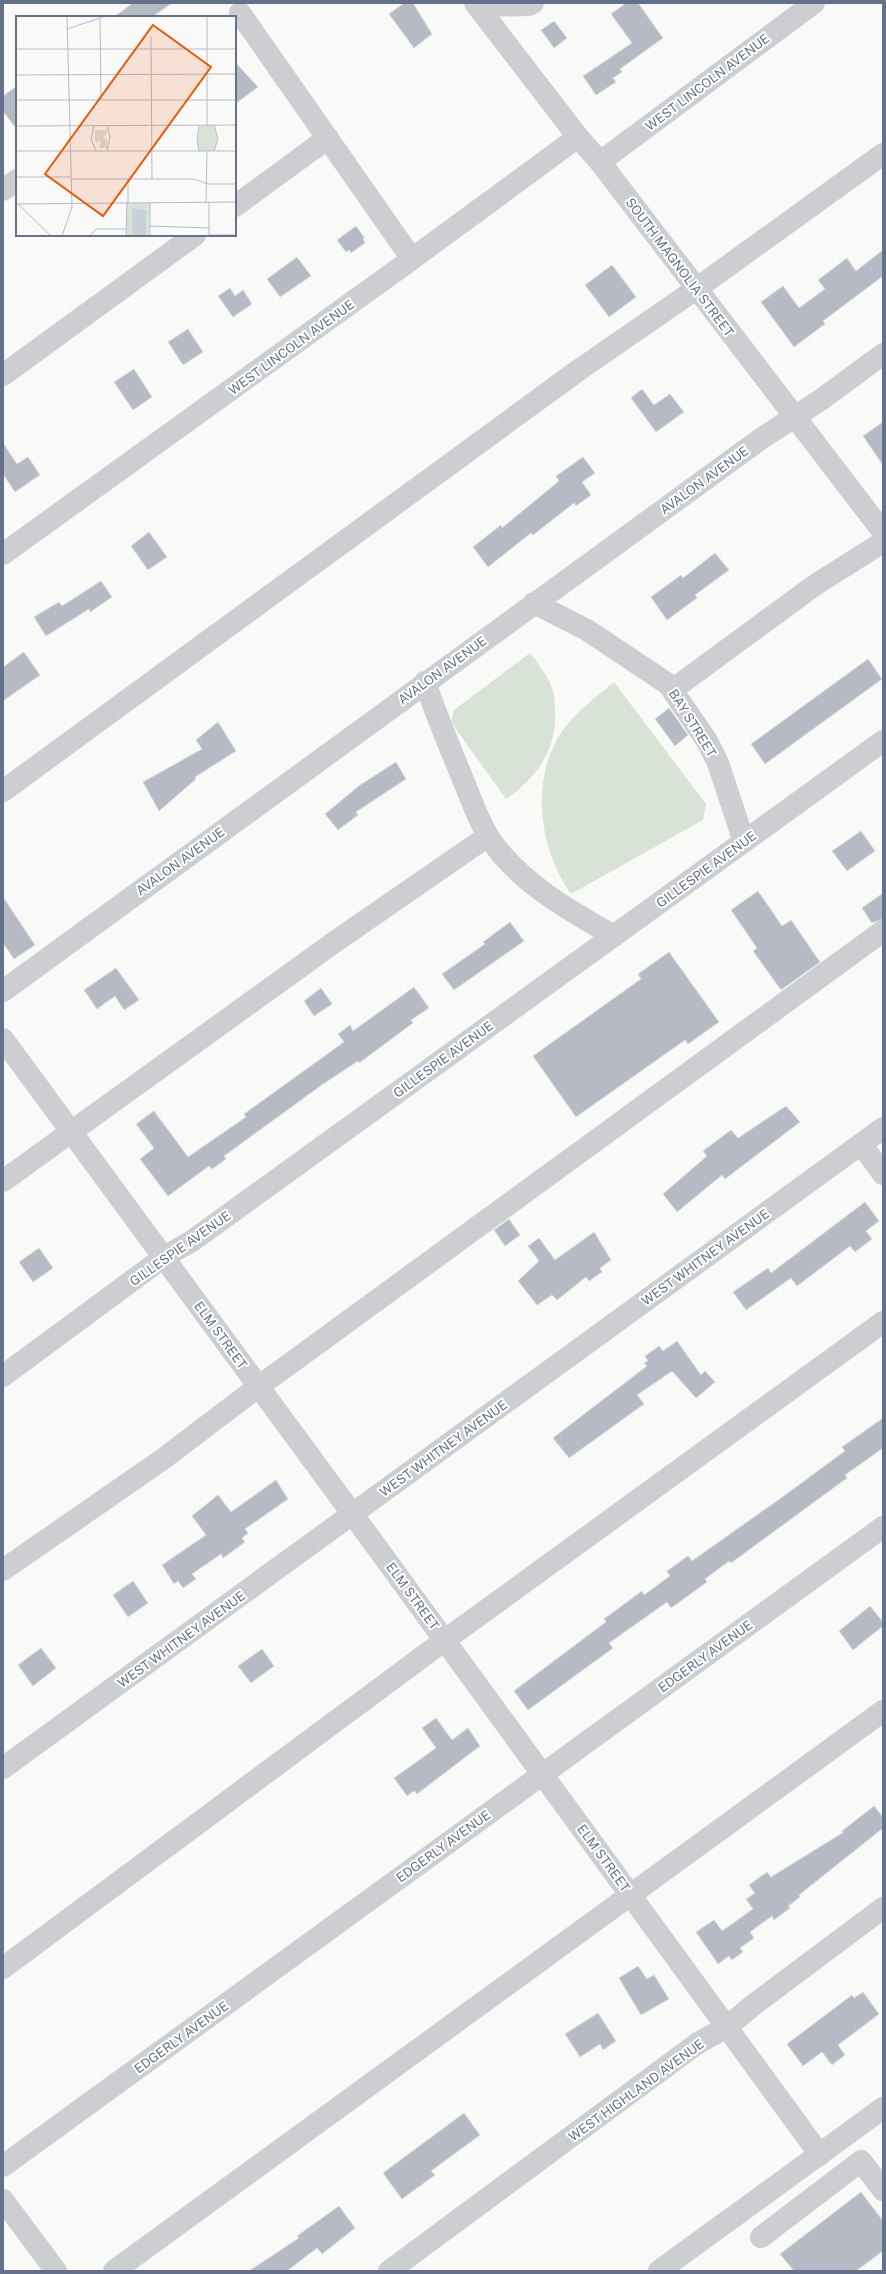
<svg xmlns="http://www.w3.org/2000/svg" width="886" height="2274" viewBox="0 0 886 2274" font-family="'Public Sans',sans-serif">
  <style>
    .pitch { fill: #d9e2d7 }
    .building { fill: #b6bac4; stroke: #dbdbd9 }
    .lines { fill: none; stroke-linecap: round; stroke-linejoin: round }
    .minor { stroke: #ccced2; stroke-width: 22 }
    .labels { text-anchor: middle; stroke-width: 4; stroke-linejoin: round; paint-order: stroke }
    .street-label { font-size: 13px; fill: #65718b; stroke: #fff }
    .inset-road { fill: none; stroke: #b5bbc6; stroke-width: 1 }
    .view { fill: #e8590c; fill-opacity: 0.15; stroke: #e8590c; stroke-width: 2 }
    .inset-edge { fill: none; stroke: #65718b; stroke-width: 2 }
  </style>
  <rect width="100%" height="100%" fill="#f9f9f7"/>
  <!-- pitch -->
  <path class="pitch" d="M 530,653 C 537,662 544,671 549,681 C 554,690 555,701 555,711 C 557,749 537,778 506,799 L 451,722 L 454,710 Z
    M 614,682 L 706,804 L 703,820 L 571,894 C 539,848 529,779 563,730 C 576,712 597,696 614,682 Z"/>
  <!-- building -->
  <path class="building" d="M 133,3 L 172,3 L 152,17 L 114,17 Z
    M 404,3 L 413,3 L 432,34 L 414,48 L 389,14 Z
    M 626,3 L 638,3 L 663,38 L 620,69 L 622,72 L 613,78 L 616,82 L 596,95 L 583,76 L 632,43 L 611,14 Z
    M 554,21 L 567,38 L 554,48 L 541,30 Z
    M 235,62 L 258,87 L 235,104 Z
    M 17,86 L 17,130 L 3,111 L 3,96 Z
    M 356,226 L 364,237 L 363,239 L 365,243 L 351,253 L 349,250 L 346,252 L 337,240 Z
    M 883,250 L 883,276 L 823,321 L 825,324 L 794,347 L 761,302 L 783,286 L 799,308 L 825,289 L 818,280 L 847,258 L 856,271 Z
    M 297,257 L 311,276 L 280,297 L 267,279 Z
    M 612,265 L 636,297 L 609,317 L 585,285 Z
    M 230,288 L 235,296 L 243,290 L 252,304 L 233,317 L 218,296 Z
    M 188,329 L 203,352 L 183,365 L 168,342 Z
    M 134,369 L 152,397 L 133,410 L 114,382 Z
    M 642,389 L 654,405 L 670,394 L 684,412 L 656,432 L 631,398 Z
    M 883,422 L 883,465 L 863,436 Z
    M 3,443 L 17,464 L 28,457 L 40,475 L 15,492 L 3,474 Z
    M 583,457 L 595,473 L 582,482 L 591,495 L 576,506 L 574,503 L 533,535 L 531,533 L 488,567 L 473,547 L 501,525 L 502,528 L 559,481 L 556,476 Z
    M 149,532 L 167,557 L 148,570 L 131,546 Z
    M 715,553 L 729,570 L 695,595 L 697,598 L 667,620 L 651,597 L 681,575 L 683,578 Z
    M 101,581 L 112,597 L 90,612 L 89,609 L 46,636 L 34,617 L 59,602 L 62,606 Z
    M 24,652 L 40,675 L 3,701 L 3,667 Z
    M 868,659 L 882,679 L 765,764 L 751,744 Z
    M 669,708 L 688,735 L 675,746 L 655,719 Z
    M 218,722 L 236,751 L 195,777 L 196,779 L 159,811 L 143,782 L 202,749 L 196,740 Z
    M 396,762 L 406,779 L 356,812 L 358,815 L 338,830 L 325,814 L 360,785 Z
    M 861,831 L 875,851 L 847,871 L 832,851 Z
    M 758,891 L 782,926 L 791,920 L 820,962 L 781,990 L 753,951 L 757,948 L 731,910 Z
    M 883,893 L 883,919 L 872,923 L 862,908 Z
    M 3,897 L 35,945 L 14,959 L 3,943 Z
    M 510,922 L 524,941 L 454,990 L 442,974 L 485,944 L 483,942 Z
    M 669,952 L 719,1022 L 688,1044 L 685,1040 L 576,1117 L 533,1056 L 641,979 L 638,974 Z
    M 116,968 L 139,1000 L 124,1010 L 115,996 L 97,1009 L 84,990 Z
    M 414,987 L 429,1008 L 411,1020 L 413,1023 L 359,1063 L 358,1061 L 323,1084 L 224,1156 L 226,1159 L 212,1169 L 209,1166 L 168,1196 L 140,1159 L 154,1148 L 136,1124 L 154,1111 L 188,1157 L 246,1117 L 244,1114 L 344,1042 L 338,1034 L 350,1025 L 353,1031 Z
    M 321,988 L 332,1004 L 314,1016 L 304,1001 Z
    M 786,1106 L 800,1122 L 725,1179 L 722,1175 L 677,1212 L 663,1194 L 707,1156 L 703,1151 L 731,1130 L 738,1138 Z
    M 865,1202 L 879,1221 L 866,1231 L 872,1239 L 855,1252 L 850,1246 L 797,1286 L 791,1278 L 746,1310 L 733,1292 L 768,1268 L 771,1273 Z
    M 509,1219 L 520,1235 L 505,1246 L 494,1230 Z
    M 594,1232 L 611,1260 L 600,1268 L 602,1272 L 589,1281 L 586,1277 L 557,1300 L 552,1295 L 537,1305 L 518,1281 L 539,1261 L 528,1246 L 539,1238 L 555,1260 Z
    M 39,1248 L 53,1268 L 33,1282 L 19,1262 Z
    M 677,1341 L 701,1375 L 705,1371 L 715,1382 L 696,1398 L 672,1371 L 637,1395 L 644,1404 L 569,1458 L 553,1438 L 647,1366 L 644,1363 L 648,1361 L 645,1356 L 659,1346 L 663,1351 Z
    M 883,1418 L 883,1448 L 845,1475 L 847,1478 L 731,1563 L 729,1561 L 705,1579 L 707,1582 L 671,1608 L 667,1602 L 609,1643 L 613,1648 L 528,1710 L 514,1691 L 606,1622 L 604,1619 L 642,1591 L 644,1595 L 670,1576 L 667,1571 L 688,1556 L 692,1561 L 788,1493 L 845,1451 L 842,1447 Z
    M 276,1480 L 288,1499 L 245,1529 L 248,1533 L 242,1538 L 245,1542 L 223,1558 L 221,1554 L 192,1574 L 196,1579 L 183,1588 L 178,1581 L 174,1584 L 162,1565 L 206,1535 L 192,1516 L 218,1495 L 231,1512 Z
    M 133,1581 L 148,1603 L 128,1617 L 113,1595 Z
    M 870,1606 L 883,1622 L 883,1626 L 853,1650 L 839,1631 Z
    M 41,1648 L 56,1668 L 33,1686 L 18,1665 Z
    M 262,1649 L 274,1666 L 251,1683 L 238,1666 Z
    M 436,1718 L 452,1740 L 468,1728 L 480,1746 L 417,1794 L 414,1791 L 407,1796 L 394,1778 L 436,1748 L 422,1728 Z
    M 874,1806 L 883,1817 L 883,1828 L 799,1895 L 800,1897 L 788,1906 L 790,1908 L 774,1920 L 772,1916 L 750,1932 L 754,1938 L 740,1948 L 743,1952 L 732,1960 L 729,1956 L 718,1964 L 696,1932 L 714,1920 L 722,1931 L 753,1909 L 746,1899 L 755,1893 L 749,1885 L 767,1872 L 771,1877 L 844,1832 L 842,1831 Z
    M 638,1966 L 647,1979 L 654,1975 L 669,1999 L 641,2015 L 619,1978 Z
    M 863,1992 L 879,2014 L 838,2045 L 845,2055 L 832,2065 L 822,2052 L 803,2066 L 787,2044 L 852,1995 L 854,1998 Z
    M 598,2013 L 616,2041 L 603,2050 L 600,2044 L 580,2057 L 565,2034 Z
    M 464,2113 L 480,2135 L 431,2171 L 435,2175 L 402,2199 L 383,2173 Z
    M 861,2192 L 883,2221 L 883,2251 L 856,2271 L 794,2271 L 780,2254 Z
    M 339,2206 L 355,2228 L 322,2254 L 317,2248 L 287,2271 L 249,2271 L 299,2238 L 297,2236 Z"/>
  <g class="lines">
    <!-- minor -->
    <path class="minor" d="M 475,3 L 578,137 L 600,162 L 883,532
      M 477,6 L 529,5 L 533,3
      M 240,13 L 412,259
      M 600,162 L 814,3
      M 3,190 L 17,180
      M 235,206 L 328,138
      M 3,375 L 195,235
      M 3,554 L 412,259 L 578,137
      M 534,603 L 587,630 L 668,684 L 707,741 L 718,763 L 744,842
      M 425,682 C 437,718 452,752 466,787 C 474,806 480,825 492,842 C 522,884 570,911 614,936
      M 672,690 L 815,585 L 883,542
      M 3,791 L 576,372 L 696,289 L 883,154
      M 3,991 L 762,438 L 822,399 L 883,354
      M 3,1039 L 370,1538 L 820,2155
      M 861,1144 L 883,1174
      M 3,1181 L 336,941 L 488,836
      M 3,1376 L 164,1257 L 192,1241 L 883,741
      M 3,1570 L 163,1459 L 258,1387 L 883,931
      M 3,1768 L 883,1128
      M 3,1968 L 445,1640 L 883,1322
      M 3,2166 L 883,1527
      M 3,2200 L 56,2271
      M 761,2237 L 861,2161 L 883,2190
      M 114,2271 L 883,1711
      M 389,2271 L 698,2043 L 727,2027 L 752,2006 L 883,1908
      M 659,2271 L 883,2108"/>
  </g>
  <g class="labels">
    <!-- street labels -->
    <g class="street-label">
      <text transform="translate(707 82) rotate(-37)" y="5">WEST LINCOLN AVENUE</text>
      <text transform="translate(680 267) rotate(53)" y="5">SOUTH MAGNOLIA STREET</text>
      <text transform="translate(291 347) rotate(-36)" y="5">WEST LINCOLN AVENUE</text>
      <text transform="translate(704 480) rotate(-36)" y="5">AVALON AVENUE</text>
      <text transform="translate(442 670) rotate(-36)" y="5">AVALON AVENUE</text>
      <text transform="translate(693 723) rotate(58)" y="5">BAY STREET</text>
      <text transform="translate(180 861) rotate(-36)" y="5">AVALON AVENUE</text>
      <text transform="translate(706 869) rotate(-36)" y="5">GILLESPIE AVENUE</text>
      <text transform="translate(443 1059) rotate(-36)" y="5">GILLESPIE AVENUE</text>
      <text transform="translate(180 1248) rotate(-35)" y="5">GILLESPIE AVENUE</text>
      <text transform="translate(705 1257) rotate(-36)" y="5">WEST WHITNEY AVENUE</text>
      <text transform="translate(221 1335) rotate(54)" y="5">ELM STREET</text>
      <text transform="translate(443 1448) rotate(-36)" y="5">WEST WHITNEY AVENUE</text>
      <text transform="translate(413 1596) rotate(54)" y="5">ELM STREET</text>
      <text transform="translate(181 1639) rotate(-36)" y="5">WEST WHITNEY AVENUE</text>
      <text transform="translate(705 1656) rotate(-36)" y="5">EDGERLY AVENUE</text>
      <text transform="translate(443 1846) rotate(-36)" y="5">EDGERLY AVENUE</text>
      <text transform="translate(604 1858) rotate(54)" y="5">ELM STREET</text>
      <text transform="translate(181 2037) rotate(-36)" y="5">EDGERLY AVENUE</text>
      <text transform="translate(636 2090) rotate(-36)" y="5">WEST HIGHLAND AVENUE</text>
    </g>
  </g>
  <!-- overview -->
  <g transform="translate(16 16)">
    <rect width="220" height="220" fill="#f9f9f7"/>
    <path d="M 197,109 L 202,123 L 198,135 L 184,135 L 181,126 L 184,110 ZM 111,187 L 134,187 L 133,220 L 110,220 Z" fill="#d9e2d7"/>
    <path d="M 79,114 L 92,114 L 87,123 L 91,123 L 91,132 L 83,132 L 85,125 L 79,126 Z" fill="#d9e2d7"/>
    <path d="M 116,192 L 130,194 L 130,220 L 117,220 Z" fill="#c9d0d7"/>
    <path class="inset-road" d="M 191,0 L 191,109M 84,2 L 85,84M 51,13 L 90,0M 135,20 L 136,163M 0,33 L 220,33M 0,59 L 220,58M 0,84 L 220,84M 78,109 L 75,123 L 80,135M 91,109 L 94,121 L 91,135M 183,109 L 181,124 L 183,135M 198,109 L 202,123 L 198,135M 0,110 L 220,109M 0,135 L 220,135M 0,161 L 55,161M 55,163 L 178,163 L 192,168 L 220,168M 112,163 L 112,187M 0,168 L 0,188M 190,186 L 191,135M 193,186 L 193,220M 0,188 L 220,186M 2,188 L 35,220M 134,210 L 193,212M 193,219 L 220,219M 46,220 L 56,191 L 51,0M 74,220 L 80,213 L 110,213M 110,220 L 111,187M 134,220 L 134,187"/>
    <path class="view" d="M 137,9 L 195,51 L 87,200 L 29,158 Z"/>
    <rect width="220" height="220" class="inset-edge"/>
  </g>
  <!-- border -->
  <rect width="886" height="2274" fill="none" stroke="#65718b" stroke-width="8"/>
</svg>
